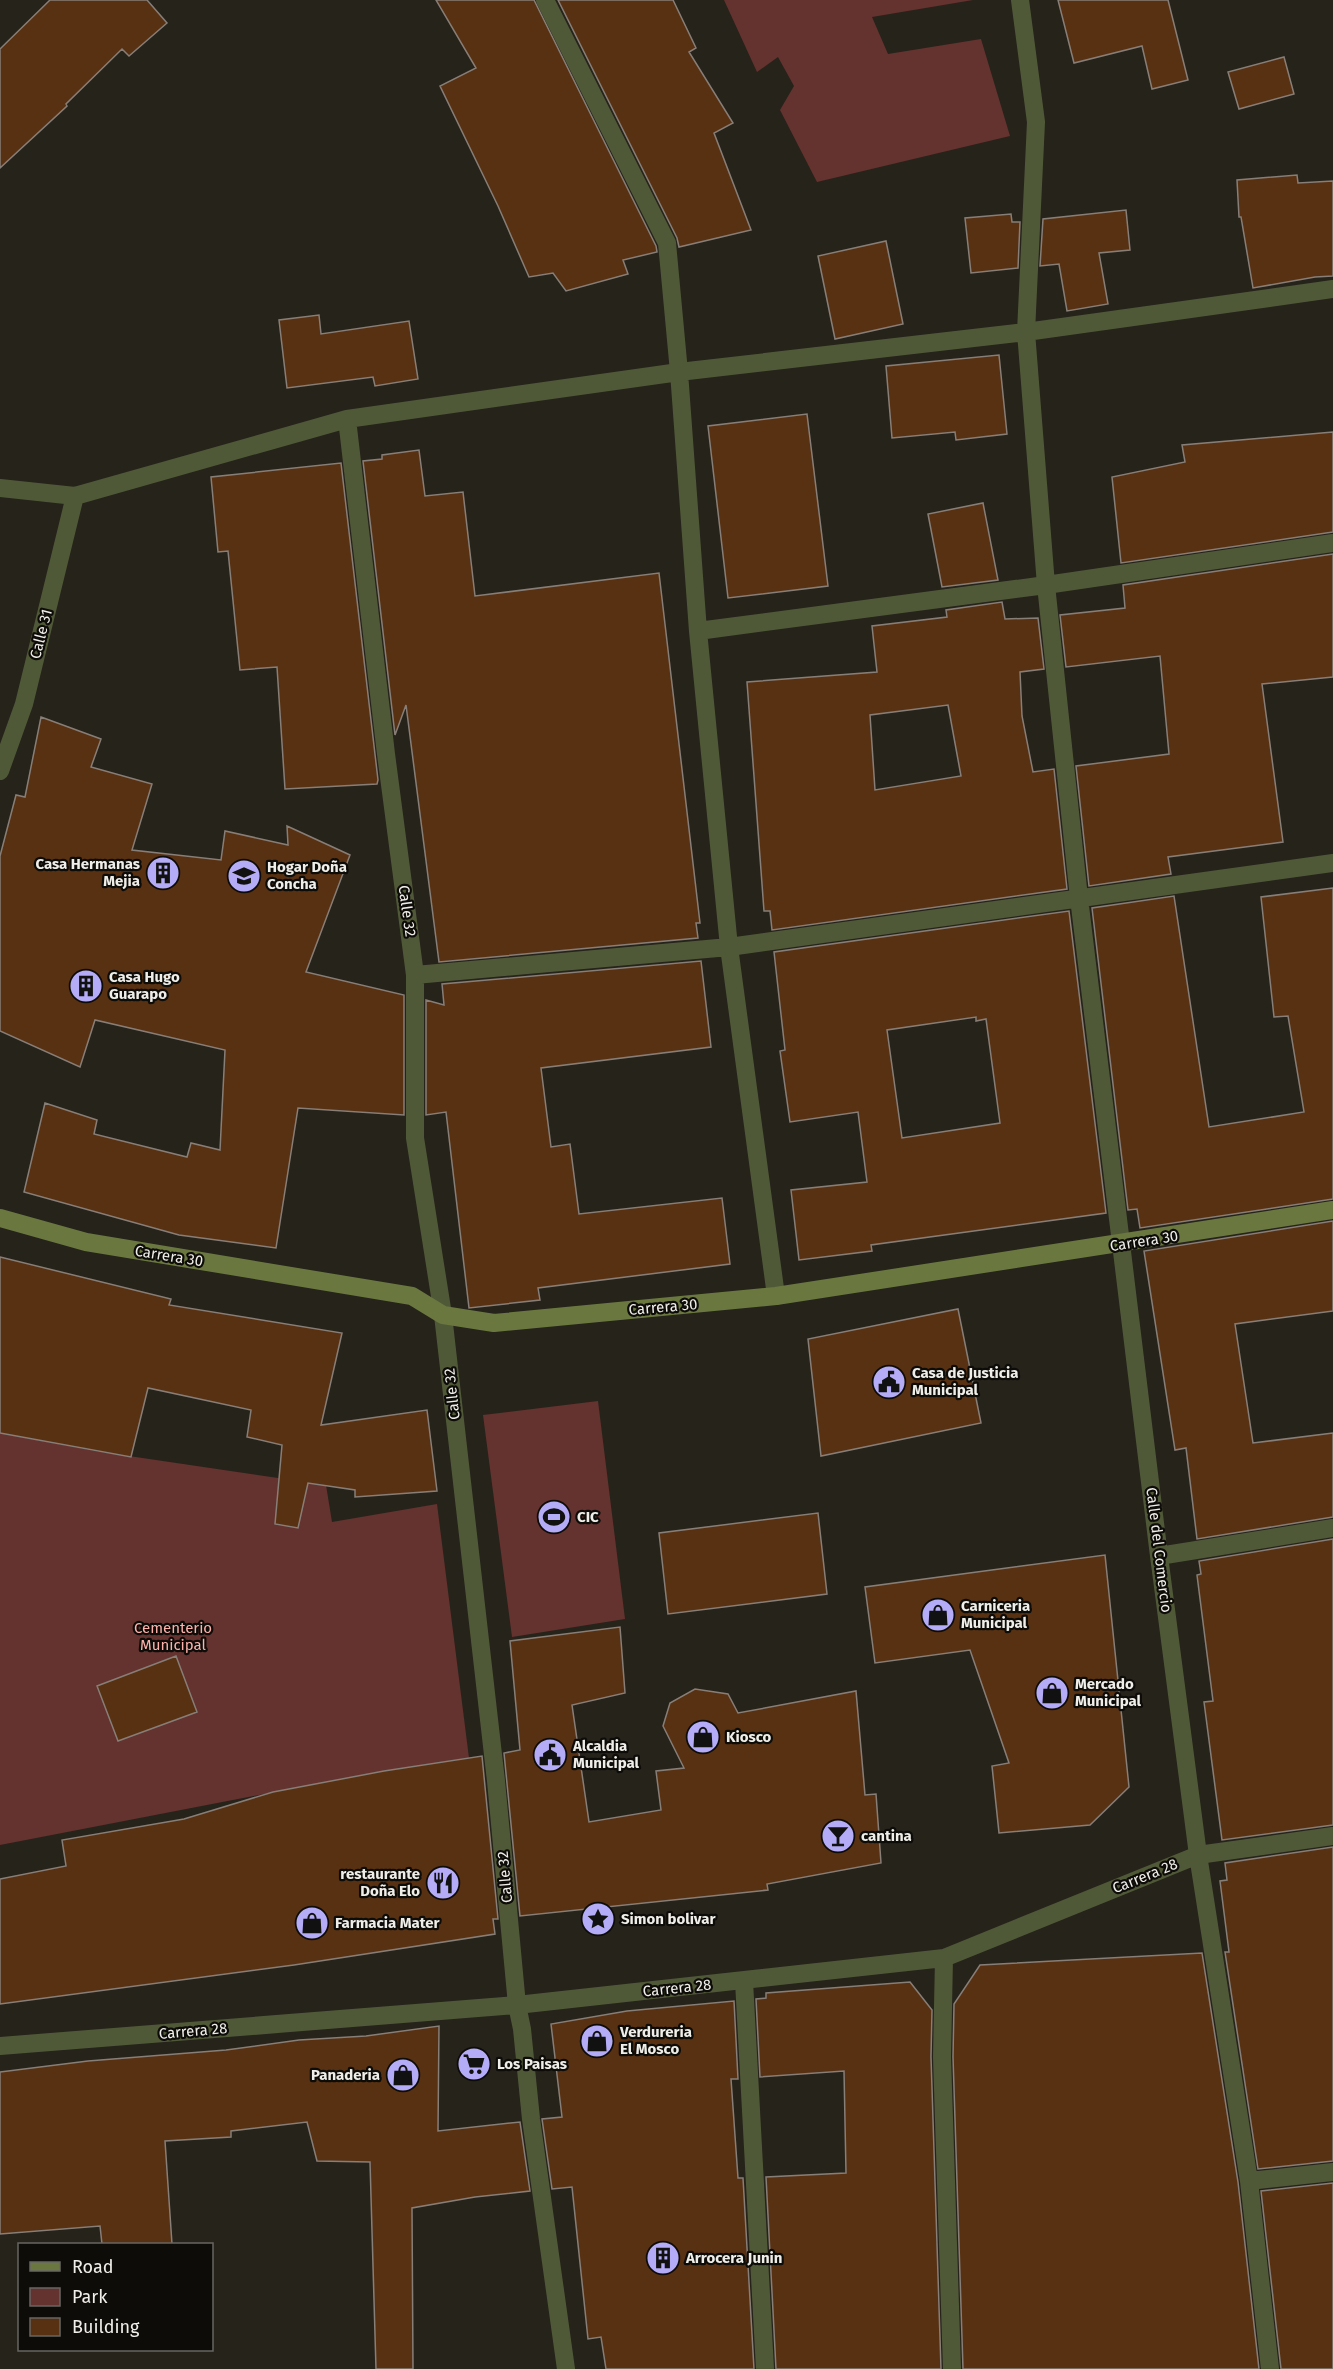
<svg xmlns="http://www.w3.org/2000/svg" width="1333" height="2369" viewBox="0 0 1333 2369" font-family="'Fira Sans',sans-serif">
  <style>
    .green { fill: #64322f }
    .building { fill: #583112; stroke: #877e78; stroke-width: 1.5; fill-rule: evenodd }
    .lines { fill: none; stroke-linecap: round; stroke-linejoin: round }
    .street { stroke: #505937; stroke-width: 18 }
    .secondary { stroke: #6a7840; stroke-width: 18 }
    .labels { text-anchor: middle; stroke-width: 4.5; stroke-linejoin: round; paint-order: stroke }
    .street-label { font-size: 15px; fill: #f0eee9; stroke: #0e0c09 }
    .poi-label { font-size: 15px; font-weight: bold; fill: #f0eee9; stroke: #0e0c09; text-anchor: start }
    .park-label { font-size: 15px; fill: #fdb2ab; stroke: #0e0c09 }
  </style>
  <rect width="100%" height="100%" fill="#26231b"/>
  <!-- green -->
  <path class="green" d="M 724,0 L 973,0 L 872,17 L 888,54 L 981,39 L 1010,136 L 817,182 L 780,110 L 794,86 L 778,57 L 757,72 Z
    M 598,1401 L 625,1619 L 512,1637 L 483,1415 Z
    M 0,1433 L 95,1451 L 326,1485 L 332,1522 L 437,1504 L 469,1758 L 383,1771 L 0,1845 Z"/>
  <!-- building -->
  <path class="building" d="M 50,0 L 147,0 L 167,23 L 129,56 L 122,49 L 66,104 L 67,106 L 0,168 L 0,49 Z
    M 436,0 L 534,0 L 656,246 L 657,252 L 623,260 L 628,274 L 566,291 L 553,273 L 529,277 L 498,206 L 440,86 L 476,68 Z
    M 558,0 L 673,0 L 696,48 L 689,52 L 733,123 L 714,133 L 751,230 L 679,247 L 677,238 Z
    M 1058,0 L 1168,0 L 1188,80 L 1152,89 L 1142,46 L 1074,63 Z
    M 1284,57 L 1294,94 L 1239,109 L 1228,72 Z
    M 1297,175 L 1298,183 L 1333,181 L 1333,276 L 1315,277 L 1253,288 L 1241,217 L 1239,217 L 1237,180 Z
    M 1126,210 L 1130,250 L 1099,253 L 1108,304 L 1067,311 L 1059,264 L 1040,266 L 1043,219 Z
    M 1011,214 L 1012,222 L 1020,222 L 1018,268 L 971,273 L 965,218 Z
    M 886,241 L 903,324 L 835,339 L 818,256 Z
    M 319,315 L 321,334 L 409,321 L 418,379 L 375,386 L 373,377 L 287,388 L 279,320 Z
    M 999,355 L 1007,434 L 956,440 L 955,432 L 892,438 L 886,366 Z
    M 807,414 L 828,586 L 728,598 L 708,426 Z
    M 1333,432 L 1333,532 L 1121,563 L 1112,477 L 1185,462 L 1182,445 Z
    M 419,450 L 425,496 L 463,492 L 475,596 L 659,573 L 700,923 L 696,923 L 698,938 L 439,962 L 406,705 L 395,735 L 363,461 L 382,459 L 382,455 Z
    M 341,463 L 378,780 L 377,784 L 285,789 L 277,667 L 240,670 L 228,551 L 218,552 L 211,477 Z
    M 983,503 L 998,580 L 942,587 L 928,514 Z
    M 1333,554 L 1333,677 L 1262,684 L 1283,842 L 1168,857 L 1171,874 L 1089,886 L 1076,766 L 1169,754 L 1160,656 L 1066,667 L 1060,615 L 1125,608 L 1123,585 Z
    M 1002,602 L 1005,619 L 1038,618 L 1044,669 L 1020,672 L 1022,716 L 1033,772 L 1054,769 L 1067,889 L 772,930 L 770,911 L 764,911 L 747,682 L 877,672 L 872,626 L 947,617 L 946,610 ZM 948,705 L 961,776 L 875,790 L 870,715 Z
    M 41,717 L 101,739 L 91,767 L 152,784 L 132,850 L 221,860 L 225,831 L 288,845 L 287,826 L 350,855 L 306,972 L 404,995 L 404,1115 L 298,1108 L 276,1248 L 179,1235 L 24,1192 L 45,1103 L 97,1120 L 94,1134 L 187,1157 L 191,1143 L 220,1150 L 225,1050 L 95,1020 L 80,1067 L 0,1031 L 0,856 L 16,795 L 25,797 Z
    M 1333,888 L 1333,1199 L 1140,1228 L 1137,1209 L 1128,1210 L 1092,908 L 1174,896 L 1209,1127 L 1304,1112 L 1288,1016 L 1274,1017 L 1261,897 Z
    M 1069,911 L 1106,1213 L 871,1245 L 872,1251 L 799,1260 L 791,1190 L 867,1182 L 858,1112 L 790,1122 L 780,1051 L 785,1050 L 774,952 ZM 976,1017 L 976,1021 L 986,1019 L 1000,1123 L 902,1138 L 887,1030 Z
    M 701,961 L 711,1047 L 541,1068 L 551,1147 L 570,1144 L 579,1214 L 722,1198 L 730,1264 L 538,1288 L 540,1300 L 469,1308 L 446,1112 L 426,1115 L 426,1000 L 444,1005 L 442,984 Z
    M 1333,1221 L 1333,1311 L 1235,1324 L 1253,1443 L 1333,1433 L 1333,1517 L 1197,1539 L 1186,1448 L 1175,1450 L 1144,1251 Z
    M 0,1257 L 171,1299 L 169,1305 L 342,1333 L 321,1425 L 427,1410 L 437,1491 L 355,1497 L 355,1490 L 308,1483 L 298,1528 L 275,1524 L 282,1445 L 247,1437 L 251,1410 L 148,1388 L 131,1457 L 0,1433 Z
    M 958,1309 L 981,1423 L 821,1456 L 808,1339 Z
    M 818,1513 L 827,1594 L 668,1614 L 659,1533 Z
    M 1333,1539 L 1333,1825 L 1222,1840 L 1204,1702 L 1213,1701 L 1197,1575 L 1201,1574 L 1199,1561 Z
    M 1105,1555 L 1129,1787 L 1090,1825 L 999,1833 L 992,1766 L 1009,1763 L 970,1650 L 875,1663 L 865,1587 Z
    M 620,1627 L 625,1693 L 572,1705 L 589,1822 L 661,1810 L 656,1771 L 684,1768 L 663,1726 L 670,1703 L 695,1689 L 728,1694 L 738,1713 L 856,1691 L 865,1795 L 876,1794 L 881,1863 L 767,1884 L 768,1890 L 520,1916 L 504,1753 L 520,1750 L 510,1641 Z
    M 176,1656 L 197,1712 L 118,1741 L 97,1686 Z
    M 482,1756 L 498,1919 L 493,1919 L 495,1934 L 294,1965 L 0,2004 L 0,1879 L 66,1866 L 62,1840 L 184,1819 L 273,1792 L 384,1771 Z
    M 1333,1847 L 1333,2161 L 1258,2169 L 1225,1952 L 1229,1952 L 1220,1881 L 1227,1880 L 1225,1863 Z
    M 1202,1953 L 1238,2182 L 1259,2369 L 963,2369 L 953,2057 L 954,2004 L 980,1965 Z
    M 910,1982 L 932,2010 L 931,2057 L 941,2369 L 776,2369 L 766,2177 L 846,2173 L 844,2071 L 760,2077 L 756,1999 L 766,1998 L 766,1993 Z
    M 734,2001 L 738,2079 L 731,2079 L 738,2178 L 743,2178 L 754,2369 L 606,2369 L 601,2337 L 588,2339 L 572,2187 L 552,2189 L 542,2119 L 562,2117 L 551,2024 L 627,2011 Z
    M 439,2026 L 438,2131 L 520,2122 L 530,2191 L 475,2197 L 412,2208 L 413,2369 L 376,2369 L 370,2162 L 317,2161 L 307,2122 L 231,2131 L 231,2137 L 165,2141 L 172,2244 L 102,2244 L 100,2226 L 0,2234 L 0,2072 L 88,2061 L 226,2050 L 299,2040 L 366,2036 Z
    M 1333,2183 L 1333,2369 L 1281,2369 L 1261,2191 Z"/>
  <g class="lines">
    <!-- street -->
    <path class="street" d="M 545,0 L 667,243 L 679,372 L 698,631 L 729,947 L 776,1296
      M 1020,0 L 1036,122 L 1026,332 L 1046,585 L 1079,898 L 1159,1556 L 1198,1855 L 1249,2181 L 1270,2369
      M 347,419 L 386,754 L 415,975 L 415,1138 L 443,1315 L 496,1781 L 517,2005 L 522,2029 L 531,2119 L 566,2369
      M 0,488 L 75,496 L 347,419 L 679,372 L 1026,332 L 1333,289
      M 698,631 L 1046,585 L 1333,543
      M 0,771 L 24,704 L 75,496
      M 415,975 L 729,947 L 1333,863
      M 1159,1556 L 1333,1528
      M 944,1958 L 942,2057 L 952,2369
      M 744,1981 L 765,2369
      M 0,2046 L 517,2005 L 944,1958 L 1198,1855 L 1333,1836
      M 1249,2181 L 1333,2172"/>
    <!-- secondary -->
    <path class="secondary" d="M 0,1218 L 86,1242 L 412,1296 L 443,1315 L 494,1323 L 776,1296 L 1333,1210"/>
  </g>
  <!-- icons -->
  <defs>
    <symbol id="building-disc" viewBox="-11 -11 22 22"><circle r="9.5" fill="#b5acf8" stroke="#0e0c09"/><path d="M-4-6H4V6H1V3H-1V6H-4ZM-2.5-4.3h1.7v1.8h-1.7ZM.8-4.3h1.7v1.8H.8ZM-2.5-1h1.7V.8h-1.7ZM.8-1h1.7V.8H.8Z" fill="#111"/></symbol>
    <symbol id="school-disc" viewBox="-11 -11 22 22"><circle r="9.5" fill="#b5acf8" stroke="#0e0c09"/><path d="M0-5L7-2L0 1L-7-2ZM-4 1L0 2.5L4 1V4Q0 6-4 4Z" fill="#111"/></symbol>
    <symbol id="civic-disc" viewBox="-11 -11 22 22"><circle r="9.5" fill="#b5acf8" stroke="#0e0c09"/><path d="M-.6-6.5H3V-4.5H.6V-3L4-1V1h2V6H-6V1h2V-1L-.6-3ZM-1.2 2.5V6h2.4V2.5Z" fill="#111"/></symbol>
    <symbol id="stadium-disc" viewBox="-11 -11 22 22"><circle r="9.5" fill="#b5acf8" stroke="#0e0c09"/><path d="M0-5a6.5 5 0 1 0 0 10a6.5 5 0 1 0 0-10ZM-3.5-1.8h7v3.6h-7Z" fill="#111"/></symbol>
    <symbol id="shop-disc" viewBox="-11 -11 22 22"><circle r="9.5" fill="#b5acf8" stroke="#0e0c09"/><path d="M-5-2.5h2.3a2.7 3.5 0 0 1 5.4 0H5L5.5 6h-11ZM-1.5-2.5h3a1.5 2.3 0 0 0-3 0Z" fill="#111"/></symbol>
    <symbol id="bar-disc" viewBox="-11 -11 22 22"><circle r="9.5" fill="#b5acf8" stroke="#0e0c09"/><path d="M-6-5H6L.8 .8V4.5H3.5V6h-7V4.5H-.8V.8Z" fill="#111"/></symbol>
    <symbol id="restaurant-disc" viewBox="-11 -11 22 22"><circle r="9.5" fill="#b5acf8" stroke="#0e0c09"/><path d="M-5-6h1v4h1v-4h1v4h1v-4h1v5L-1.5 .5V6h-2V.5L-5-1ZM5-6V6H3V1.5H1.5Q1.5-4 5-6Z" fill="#111"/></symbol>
    <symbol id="sight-disc" viewBox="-11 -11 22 22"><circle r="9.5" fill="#b5acf8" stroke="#0e0c09"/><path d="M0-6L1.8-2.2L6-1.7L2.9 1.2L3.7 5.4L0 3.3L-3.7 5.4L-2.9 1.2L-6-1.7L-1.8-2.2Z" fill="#111"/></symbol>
    <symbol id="supermarket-disc" viewBox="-11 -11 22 22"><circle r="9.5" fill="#b5acf8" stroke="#0e0c09"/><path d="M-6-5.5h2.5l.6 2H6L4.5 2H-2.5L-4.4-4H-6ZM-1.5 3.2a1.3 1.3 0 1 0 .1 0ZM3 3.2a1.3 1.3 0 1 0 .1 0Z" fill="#111"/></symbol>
  </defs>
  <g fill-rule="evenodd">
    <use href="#building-disc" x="144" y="854" width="38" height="38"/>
    <use href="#school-disc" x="225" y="857" width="38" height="38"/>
    <use href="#building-disc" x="67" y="967" width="38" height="38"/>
    <use href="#civic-disc" x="870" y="1363" width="38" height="38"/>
    <use href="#stadium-disc" x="535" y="1498" width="38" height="38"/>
    <use href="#shop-disc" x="919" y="1596" width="38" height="38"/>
    <use href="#shop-disc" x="1033" y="1674" width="38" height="38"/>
    <use href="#shop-disc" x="684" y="1718" width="38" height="38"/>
    <use href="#civic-disc" x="531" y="1736" width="38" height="38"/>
    <use href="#bar-disc" x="819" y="1817" width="38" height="38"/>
    <use href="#restaurant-disc" x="424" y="1864" width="38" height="38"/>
    <use href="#sight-disc" x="579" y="1900" width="38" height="38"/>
    <use href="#shop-disc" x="293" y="1904" width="38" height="38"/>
    <use href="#shop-disc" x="578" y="2022" width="38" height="38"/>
    <use href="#supermarket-disc" x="455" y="2045" width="38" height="38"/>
    <use href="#shop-disc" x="384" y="2056" width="38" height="38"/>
    <use href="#building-disc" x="644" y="2239" width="38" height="38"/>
  </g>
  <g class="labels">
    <!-- street labels -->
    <g class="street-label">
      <text transform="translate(41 634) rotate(-76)" y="5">Calle 31</text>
      <text transform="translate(407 911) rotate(82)" y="5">Calle 32</text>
      <text transform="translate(1144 1241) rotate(-9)" y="5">Carrera 30</text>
      <text transform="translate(169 1256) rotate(9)" y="5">Carrera 30</text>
      <text transform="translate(663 1307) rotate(-5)" y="5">Carrera 30</text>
      <text transform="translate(452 1394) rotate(-96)" y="5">Calle 32</text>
      <text transform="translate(1159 1550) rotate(83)" y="5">Calle del Comercio</text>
      <text transform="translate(1145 1876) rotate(-22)" y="5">Carrera 28</text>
      <text transform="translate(505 1877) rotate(-95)" y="5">Calle 32</text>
      <text transform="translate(677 1988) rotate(-6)" y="5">Carrera 28</text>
      <text transform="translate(193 2031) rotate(-5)" y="5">Carrera 28</text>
    </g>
    <!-- poi labels -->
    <g class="poi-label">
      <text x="140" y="869" text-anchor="end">Casa Hermanas<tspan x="140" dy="17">Mejia</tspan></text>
      <text x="267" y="872">Hogar Doña<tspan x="267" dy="17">Concha</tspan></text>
      <text x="109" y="982">Casa Hugo<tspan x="109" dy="17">Guarapo</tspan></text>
      <text x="912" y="1378">Casa de Justicia<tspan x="912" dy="17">Municipal</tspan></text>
      <text x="577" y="1522">CIC</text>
      <text x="961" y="1611">Carniceria<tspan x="961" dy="17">Municipal</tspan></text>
      <text x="1075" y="1689">Mercado<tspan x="1075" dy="17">Municipal</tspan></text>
      <text x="726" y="1742">Kiosco</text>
      <text x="573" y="1751">Alcaldia<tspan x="573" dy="17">Municipal</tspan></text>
      <text x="861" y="1841">cantina</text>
      <text x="420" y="1879" text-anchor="end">restaurante<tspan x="420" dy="17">Doña Elo</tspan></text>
      <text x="621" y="1924">Simon bolivar</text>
      <text x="335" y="1928">Farmacia Mater</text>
      <text x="620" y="2037">Verdureria<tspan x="620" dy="17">El Mosco</tspan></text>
      <text x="497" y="2069">Los Paisas</text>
      <text x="380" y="2080" text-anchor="end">Panaderia</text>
      <text x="686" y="2263">Arrocera Junin</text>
    </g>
    <!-- park labels -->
    <g class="park-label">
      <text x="173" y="1633">Cementerio<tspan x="173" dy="17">Municipal</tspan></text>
    </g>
  </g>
  <!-- legend -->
  <rect x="18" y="2243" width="195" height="108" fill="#0e0c09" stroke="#686663" stroke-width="1.5"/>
  <rect x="30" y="2262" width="30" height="9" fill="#6a7840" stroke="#686663" stroke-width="1.5"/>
  <text x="72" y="2273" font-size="18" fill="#f0eee9">Road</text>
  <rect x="30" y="2288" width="30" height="18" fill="#64322f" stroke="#686663" stroke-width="1.5"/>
  <text x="72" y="2303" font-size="18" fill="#f0eee9">Park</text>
  <rect x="30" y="2318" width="30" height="18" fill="#583112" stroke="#686663" stroke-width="1.5"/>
  <text x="72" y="2333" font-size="18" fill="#f0eee9">Building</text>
</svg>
